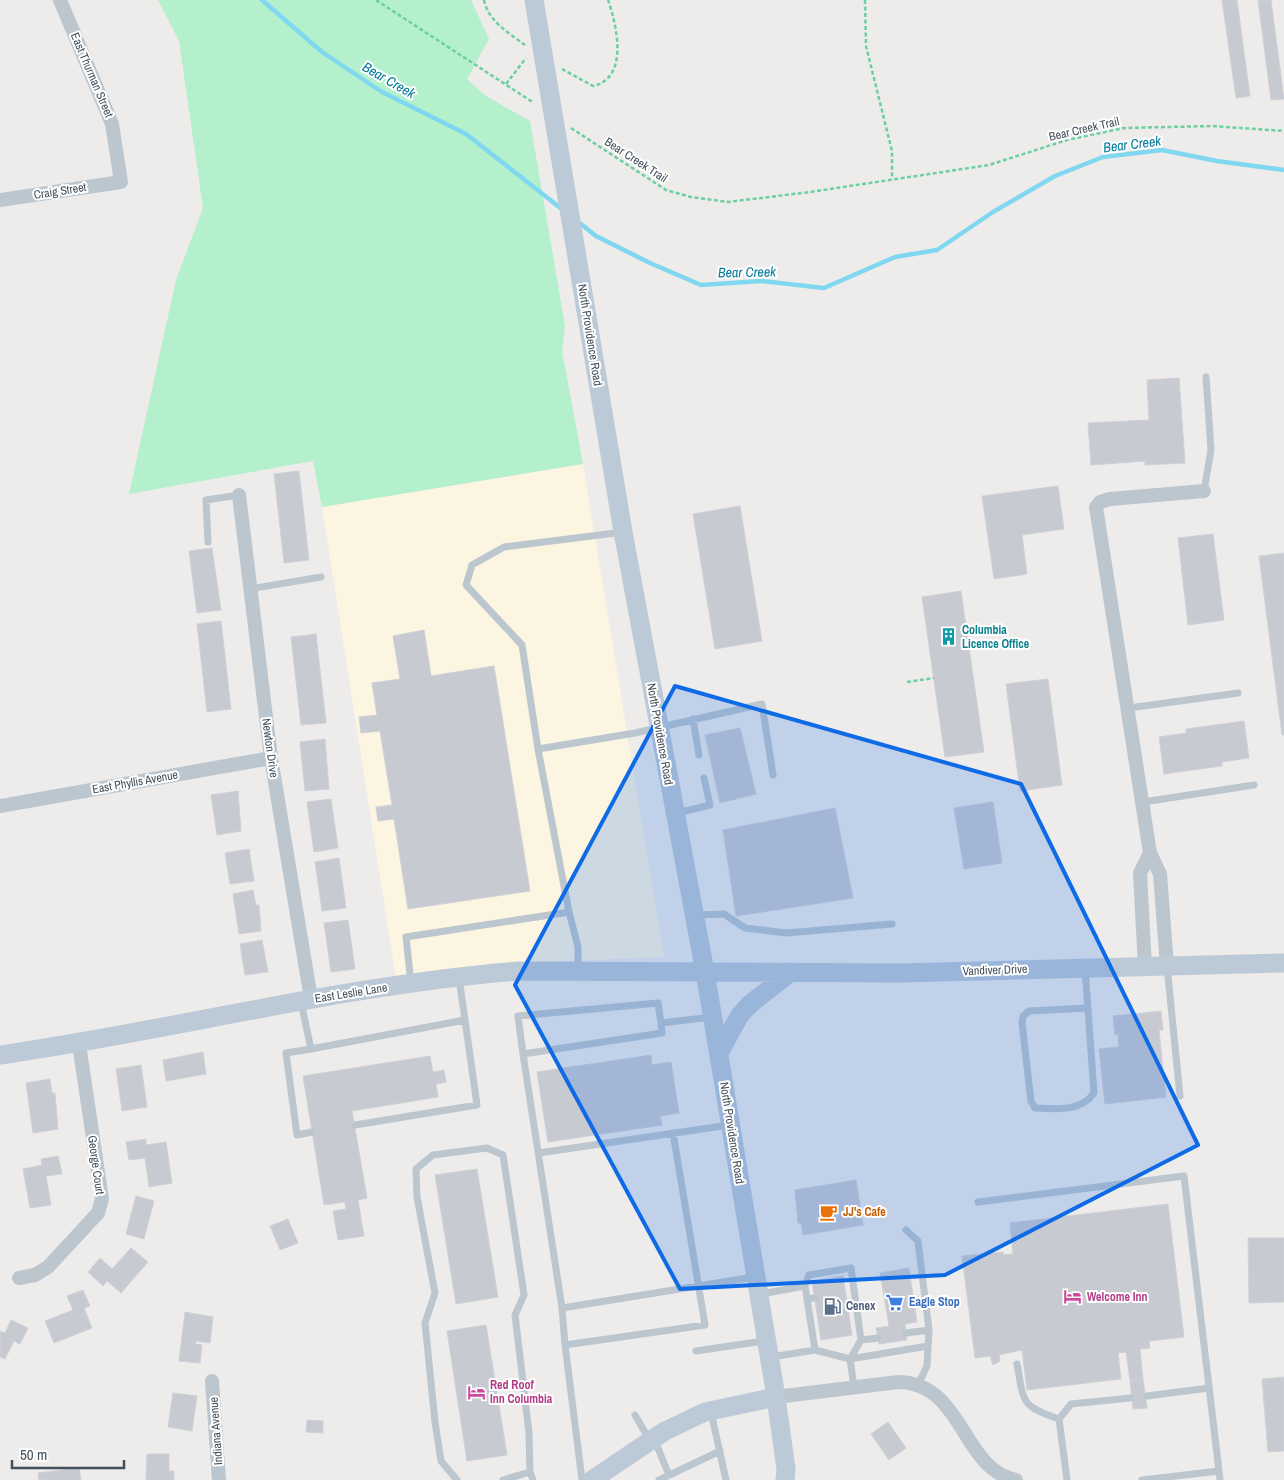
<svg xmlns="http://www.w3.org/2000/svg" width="1284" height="1480" viewBox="0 0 1284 1480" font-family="'Archivo Narrow',sans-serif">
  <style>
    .commercial { fill: #fcf5e1 }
    .green { fill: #b5f0cc }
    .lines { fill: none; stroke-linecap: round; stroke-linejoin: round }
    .stream { stroke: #7fd8f0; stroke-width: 4.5 }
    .building { fill: #c8cad1; stroke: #cfd1d8 }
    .path { stroke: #6bd09f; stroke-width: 2.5; stroke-dasharray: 4 2.5; stroke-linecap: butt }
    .lane { stroke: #bbc6cf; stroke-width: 7 }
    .street { stroke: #bbc6cf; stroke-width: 14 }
    .secondary { stroke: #bcc9d6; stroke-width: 19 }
    .marked { fill: #0e6be5; fill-opacity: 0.2; stroke: #0e6be5; stroke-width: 4; stroke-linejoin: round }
    .labels { text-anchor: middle; stroke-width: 4; stroke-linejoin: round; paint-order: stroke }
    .street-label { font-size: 12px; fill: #434f5a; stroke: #fff }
    .culture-label { font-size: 12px; font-weight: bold; fill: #0d838f; stroke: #fff; text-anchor: start }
    .food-label { font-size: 12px; font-weight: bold; fill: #c56008; stroke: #fff; text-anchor: start }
    .hotel-label { font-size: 12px; font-weight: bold; fill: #b23c85; stroke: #fff; text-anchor: start }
    .shop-label { font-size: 12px; font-weight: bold; fill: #366cbe; stroke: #fff; text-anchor: start }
    .service-label { font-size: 12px; font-weight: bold; fill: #4e5e75; stroke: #fff; text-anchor: start }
    .water-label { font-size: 14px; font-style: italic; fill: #057b9c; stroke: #fff }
  </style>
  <rect width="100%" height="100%" fill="#eeebeb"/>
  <!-- commercial -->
  <path class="commercial" d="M 583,464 L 664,957 L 487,964 L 396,979 L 322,507 Z"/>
  <!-- green -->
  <path class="green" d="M 158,0 L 471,0 L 489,39 L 467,79 L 486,96 L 530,121 L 565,326 L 562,351 L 583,464 L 322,507 L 313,461 L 129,494 L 176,280 L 203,208 L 179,41 Z"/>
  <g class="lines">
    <!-- stream -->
    <path class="stream" d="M 262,0 L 322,52 L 382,92 L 466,134 L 563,210
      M 577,221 L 596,236 L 650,263 L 701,285 L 761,281 L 824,288 L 895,257 L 937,250 L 993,212 L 1055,176 L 1103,157 L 1162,150 L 1217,161 L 1284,170"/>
  </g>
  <!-- building -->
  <path class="building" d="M 1222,0 L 1237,0 L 1250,96 L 1236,98 Z
    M 1258,0 L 1271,0 L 1284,99 L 1271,100 Z
    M 1179,378 L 1185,463 L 1145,465 L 1145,461 L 1091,465 L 1088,423 L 1149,420 L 1147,380 Z
    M 299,471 L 309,560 L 284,563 L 274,474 Z
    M 1058,486 L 1064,529 L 1022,535 L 1027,574 L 994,579 L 982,496 Z
    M 740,506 L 762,641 L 715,649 L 693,514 Z
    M 1213,534 L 1224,620 L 1188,625 L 1178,538 Z
    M 212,548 L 221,610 L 197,613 L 189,551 Z
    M 1284,553 L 1284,735 L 1282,735 L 1259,556 Z
    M 961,591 L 984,752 L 945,757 L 922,597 Z
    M 221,621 L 231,709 L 207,712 L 197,624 Z
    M 424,630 L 431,676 L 494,666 L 530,891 L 408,909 L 394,819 L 378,821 L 376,807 L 392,805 L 380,731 L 361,733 L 359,717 L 377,715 L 372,683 L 400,679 L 393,636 Z
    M 316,634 L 326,723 L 301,725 L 291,637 Z
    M 1048,679 L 1062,785 L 1020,791 L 1006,684 Z
    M 1244,721 L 1249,758 L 1222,762 L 1222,766 L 1164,774 L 1159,737 L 1186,733 L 1186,729 Z
    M 740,728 L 756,794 L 720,803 L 705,735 Z
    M 325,739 L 329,789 L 305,791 L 300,742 Z
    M 238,791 L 241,831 L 217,835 L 211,795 Z
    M 331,799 L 338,848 L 314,852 L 307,802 Z
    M 993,802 L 1002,863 L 964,869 L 954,808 Z
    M 835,808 L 853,898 L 736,916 L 723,830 Z
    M 249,849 L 254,881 L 230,884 L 225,853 Z
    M 339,858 L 346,908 L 322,911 L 315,862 Z
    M 253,890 L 256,905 L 259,905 L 261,931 L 239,934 L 233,894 Z
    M 348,920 L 355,969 L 331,972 L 324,923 Z
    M 262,940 L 268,972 L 245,975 L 240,944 Z
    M 1161,1011 L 1163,1030 L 1159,1030 L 1166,1097 L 1105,1104 L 1099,1049 L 1119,1047 L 1118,1034 L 1115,1035 L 1113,1016 Z
    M 203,1052 L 206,1074 L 166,1081 L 163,1060 Z
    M 651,1055 L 652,1065 L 671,1062 L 679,1113 L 660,1116 L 662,1125 L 548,1142 L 537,1072 Z
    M 430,1056 L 433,1072 L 444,1070 L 446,1082 L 436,1084 L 438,1097 L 352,1111 L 367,1198 L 358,1200 L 364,1236 L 338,1240 L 333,1211 L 346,1209 L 345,1202 L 324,1205 L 303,1076 Z
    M 141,1065 L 147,1107 L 122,1111 L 116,1069 Z
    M 50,1079 L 52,1093 L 55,1093 L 58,1129 L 33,1133 L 26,1083 Z
    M 146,1139 L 146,1145 L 166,1142 L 172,1183 L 149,1187 L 145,1158 L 129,1160 L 126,1142 Z
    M 58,1156 L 62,1174 L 46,1176 L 51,1205 L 30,1208 L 23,1169 L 42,1165 L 41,1159 Z
    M 477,1169 L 498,1297 L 456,1304 L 435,1175 Z
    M 856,1180 L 863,1225 L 803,1235 L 801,1223 L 798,1223 L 795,1190 Z
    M 136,1196 L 154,1201 L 144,1239 L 126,1234 Z
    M 1168,1204 L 1184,1337 L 1149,1341 L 1150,1348 L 1140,1349 L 1143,1379 L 1130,1380 L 1126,1352 L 1118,1353 L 1121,1379 L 1027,1390 L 1022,1350 L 999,1355 L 1000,1361 L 993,1365 L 990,1356 L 975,1358 L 962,1256 L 1003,1252 L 1004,1255 L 1013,1254 L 1010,1223 Z
    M 288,1219 L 298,1243 L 280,1250 L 270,1226 Z
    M 1248,1238 L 1284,1238 L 1284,1302 L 1249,1303 Z
    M 131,1248 L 148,1262 L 121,1293 L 107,1281 L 103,1286 L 88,1272 L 100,1258 L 112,1269 Z
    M 909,1268 L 917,1322 L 905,1324 L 907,1340 L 879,1344 L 876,1328 L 889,1326 L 880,1273 Z
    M 843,1276 L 852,1335 L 821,1340 L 812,1281 Z
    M 83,1290 L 90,1306 L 84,1308 L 92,1328 L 54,1343 L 45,1321 L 73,1310 L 67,1296 Z
    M 185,1312 L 213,1317 L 210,1343 L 196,1341 L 195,1344 L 202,1345 L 200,1363 L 179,1361 Z
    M 11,1320 L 28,1328 L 20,1344 L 14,1341 L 5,1359 L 0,1357 L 0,1331 L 5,1333 Z
    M 486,1325 L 507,1455 L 467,1461 L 447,1331 Z
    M 1284,1377 L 1284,1451 L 1268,1452 L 1262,1379 Z
    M 1143,1379 L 1147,1408 L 1133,1409 L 1130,1380 Z
    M 173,1393 L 197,1396 L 192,1431 L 168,1427 Z
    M 307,1420 L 323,1421 L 323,1433 L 306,1432 Z
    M 888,1422 L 906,1448 L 889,1460 L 871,1434 Z
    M 147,1454 L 169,1454 L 169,1471 L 174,1471 L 174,1480 L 146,1480 Z
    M 79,1468 L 81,1480 L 39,1480 L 38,1473 Z"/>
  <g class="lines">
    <!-- path -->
    <path class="path" d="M 376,0 L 534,103
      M 484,0 C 488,21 509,33 525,45
      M 865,0 L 866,46 L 892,151 L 892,179
      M 562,69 L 593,86 C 629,78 617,26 608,0
      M 506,84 L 526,58
      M 571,128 L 666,190 L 691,197 L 728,202 L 810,192 L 989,165 L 1067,140 L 1124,128 L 1212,126 L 1284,131
      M 907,682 L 934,678"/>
    <!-- lane -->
    <path class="lane" d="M 1204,491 L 1211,450 L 1206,377
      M 208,542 L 206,500 L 239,495
      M 250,589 L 321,577
      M 1129,708 L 1238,693
      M 693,719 L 699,755
      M 538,749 L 635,733 L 762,704 L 773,775
      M 1143,802 L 1254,785
      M 677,813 L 710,805 L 704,778
      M 569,912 L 578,947 L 578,971
      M 696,915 L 724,914 L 745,928 L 786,933 L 892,924
      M 1167,966 L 1180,1096
      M 1085,968 L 1094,1093 C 1081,1112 1056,1109 1035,1108 L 1031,1101 L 1022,1023 L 1023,1016 L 1029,1011 L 1088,1008
      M 411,983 L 406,937 L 569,912 L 538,749 L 522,645 L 466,585 L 472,565 L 504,547 L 623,532
      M 301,1002 L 311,1049 L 465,1020 L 459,978
      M 661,1023 L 662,1033 L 523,1054 L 518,1016 L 658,1003 L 661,1023 L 712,1017
      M 311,1049 L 286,1053 L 297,1135 L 312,1132
      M 523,1054 L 562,1308 L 754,1277
      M 355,1125 L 477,1105 L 465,1020
      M 539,1153 L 729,1125
      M 978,1202 L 1184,1176 L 1219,1471 L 1142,1480
      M 906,1230 L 918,1241 L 929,1330 L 927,1366 L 918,1385
      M 805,1286 L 815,1350
      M 761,1294 L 805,1286 L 809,1275 L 851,1268 L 861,1340 L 850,1359 L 854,1387
      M 807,1299 L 814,1298
      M 562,1308 L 565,1345
      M 906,1333 L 929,1330
      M 861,1340 L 878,1338
      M 696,1351 L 764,1341
      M 771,1357 L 815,1350 L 850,1359 L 928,1346
      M 1017,1364 C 1024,1402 1020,1406 1059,1419 L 1067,1480
      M 1147,1396 L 1209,1388
      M 711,1412 L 726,1480
      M 635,1415 L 650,1441
      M 1059,1419 L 1071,1404 L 1130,1398
      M 655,1441 L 669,1475
      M 1219,1471 L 1220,1480
      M 457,1480 L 441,1461 L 435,1422 L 425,1323 L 435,1293 L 417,1197 L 416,1169 L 433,1155 L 487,1148 L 503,1155 L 524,1295 L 515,1315 L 529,1433 L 530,1472 L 533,1480
      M 503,1480 L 530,1472
      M 582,1480 L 565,1345 L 705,1325 L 673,1133
      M 659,1480 L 720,1451"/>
    <!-- street -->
    <path class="street" d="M 0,200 L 121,182 L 112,124 L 60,0
      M 239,495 L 271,758 L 311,999
      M 0,806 L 271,758
      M 1167,966 L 1160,874 L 1150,853 L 1096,507 L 1100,502 L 1110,499 L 1204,491
      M 1145,967 L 1140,873 L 1150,853
      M 19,1278 L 35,1275 L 48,1267 L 98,1213 L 102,1199 L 79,1044
      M 212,1381 L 219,1480
      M 776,1397 L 898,1382 C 964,1383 961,1469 1016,1480"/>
    <!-- secondary -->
    <path class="secondary" d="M 534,0 L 623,532 L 705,972 L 776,1397 L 786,1469 L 785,1480
      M 719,1053 L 740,1015 L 749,1005 L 791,972
      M 0,1055 C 173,1030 344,985 519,971 L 901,973 L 1284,963
      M 592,1480 L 665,1431 L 705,1412 L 776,1397"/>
  </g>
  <!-- marked area -->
  <path class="marked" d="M 675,686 L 1021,784 L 1198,1145 L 945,1275 L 680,1289 L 515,985 Z"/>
  <!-- icons -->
  <defs>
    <symbol id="building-bare" viewBox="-9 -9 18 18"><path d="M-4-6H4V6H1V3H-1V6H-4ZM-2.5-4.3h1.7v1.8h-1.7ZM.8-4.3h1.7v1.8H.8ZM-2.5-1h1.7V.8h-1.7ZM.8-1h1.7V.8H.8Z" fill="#0f9aa8" stroke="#fff" stroke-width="2.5" paint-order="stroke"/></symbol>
    <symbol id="cafe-bare" viewBox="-9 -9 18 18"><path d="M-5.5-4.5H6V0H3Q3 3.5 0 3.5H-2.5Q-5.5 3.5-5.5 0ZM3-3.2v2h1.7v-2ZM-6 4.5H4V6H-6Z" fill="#e8710a" stroke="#fff" stroke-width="2.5" paint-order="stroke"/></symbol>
    <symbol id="hotel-bare" viewBox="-9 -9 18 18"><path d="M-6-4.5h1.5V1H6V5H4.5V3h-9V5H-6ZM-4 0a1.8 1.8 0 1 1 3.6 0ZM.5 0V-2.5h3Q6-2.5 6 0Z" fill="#d1479c" stroke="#fff" stroke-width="2.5" paint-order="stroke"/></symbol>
    <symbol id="supermarket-bare" viewBox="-9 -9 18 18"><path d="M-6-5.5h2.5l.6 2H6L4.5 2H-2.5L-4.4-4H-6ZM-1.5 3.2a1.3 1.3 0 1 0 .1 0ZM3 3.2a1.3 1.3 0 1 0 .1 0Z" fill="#3f7fe0" stroke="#fff" stroke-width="2.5" paint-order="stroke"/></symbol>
    <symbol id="fuel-bare" viewBox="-9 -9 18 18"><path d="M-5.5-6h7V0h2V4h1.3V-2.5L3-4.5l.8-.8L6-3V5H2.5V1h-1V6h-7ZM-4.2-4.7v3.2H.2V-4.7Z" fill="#5c6f8a" stroke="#fff" stroke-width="2.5" paint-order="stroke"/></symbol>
  </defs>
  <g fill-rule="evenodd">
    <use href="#building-bare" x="936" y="624" width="25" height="25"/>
    <use href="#cafe-bare" x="816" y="1200" width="25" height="25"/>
    <use href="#hotel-bare" x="1060" y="1284" width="25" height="25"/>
    <use href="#supermarket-bare" x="882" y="1290" width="25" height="25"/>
    <use href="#fuel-bare" x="820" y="1294" width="25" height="25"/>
    <use href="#hotel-bare" x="464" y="1380" width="25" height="25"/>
  </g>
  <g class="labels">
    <!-- street labels -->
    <g class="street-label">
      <text transform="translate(92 75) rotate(67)" y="4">East Thurman Street</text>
      <text transform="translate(1084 129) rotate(-13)" y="4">Bear Creek Trail</text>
      <text transform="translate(636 160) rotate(33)" y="4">Bear Creek Trail</text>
      <text transform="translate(60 191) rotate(-9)" y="4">Craig Street</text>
      <text transform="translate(590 335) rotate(81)" y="4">North Providence Road</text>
      <text transform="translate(660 734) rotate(80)" y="4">North Providence Road</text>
      <text transform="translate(270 748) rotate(82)" y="4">Newton Drive</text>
      <text transform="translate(135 782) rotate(-10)" y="4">East Phyllis Avenue</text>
      <text transform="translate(995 970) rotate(-2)" y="4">Vandiver Drive</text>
      <text transform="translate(351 993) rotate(-9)" y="4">East Leslie Lane</text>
      <text transform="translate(732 1133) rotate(81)" y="4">North Providence Road</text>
      <text transform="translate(96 1165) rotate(82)" y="4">George Court</text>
      <text transform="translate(216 1431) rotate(-94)" y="4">Indiana Avenue</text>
    </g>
    <!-- culture labels -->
    <g class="culture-label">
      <text x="962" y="634">Columbia<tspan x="962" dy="14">Licence Office</tspan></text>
    </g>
    <!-- food labels -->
    <g class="food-label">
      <text x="843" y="1216">JJ's Cafe</text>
    </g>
    <!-- hotel labels -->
    <g class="hotel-label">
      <text x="1087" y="1301">Welcome Inn</text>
      <text x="490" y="1389">Red Roof<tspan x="490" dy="14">Inn Columbia</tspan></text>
    </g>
    <!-- shop labels -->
    <g class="shop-label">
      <text x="909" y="1306">Eagle Stop</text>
    </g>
    <!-- service labels -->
    <g class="service-label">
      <text x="846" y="1310">Cenex</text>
    </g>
    <!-- water labels -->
    <g class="water-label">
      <text transform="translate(389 80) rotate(30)" y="5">Bear Creek</text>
      <text transform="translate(1132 144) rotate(-7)" y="5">Bear Creek</text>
      <text transform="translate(747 272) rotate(-1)" y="5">Bear Creek</text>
    </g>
  </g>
  <!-- scale -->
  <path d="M12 1460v8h112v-8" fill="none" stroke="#434f5a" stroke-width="2.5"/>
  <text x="20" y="1460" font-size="15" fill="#434f5a" stroke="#ffffff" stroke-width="4" paint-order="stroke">50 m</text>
</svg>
